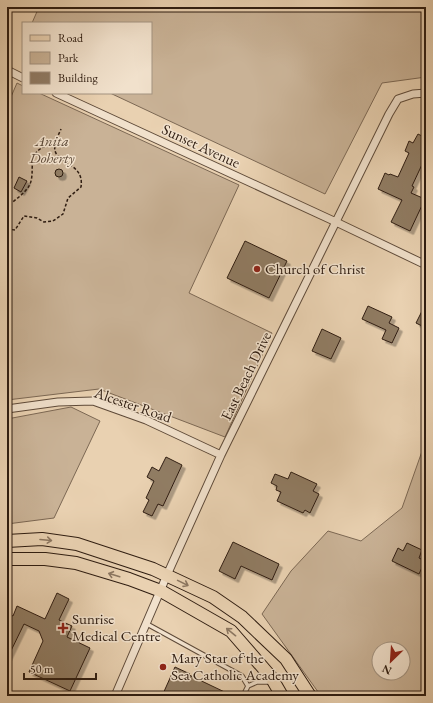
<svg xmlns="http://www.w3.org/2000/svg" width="433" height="703" viewBox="0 0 433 703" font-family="'EB Garamond',serif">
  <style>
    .green { fill: #c9b296; stroke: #7c6854; fill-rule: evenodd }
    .building { fill: #907b64; stroke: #2f1d11; filter: url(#shadow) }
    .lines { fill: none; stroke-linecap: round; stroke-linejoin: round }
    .lane-casing { stroke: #5e4a39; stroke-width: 5.5 }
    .street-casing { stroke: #5e4a39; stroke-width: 9 }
    .primary-casing { stroke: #2f1d11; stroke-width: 14 }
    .path { stroke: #2f1d11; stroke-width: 1.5; stroke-dasharray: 3 2; stroke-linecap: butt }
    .lane { stroke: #f1e1cc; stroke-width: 3.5 }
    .street { stroke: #f1e1cc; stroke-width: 7 }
    .primary { stroke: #e9d1b1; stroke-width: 12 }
    .oneway { stroke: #8c7761 }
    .poi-dot { fill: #8f2418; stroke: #f1e1cc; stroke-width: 1.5 }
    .labels { text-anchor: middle; stroke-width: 3; stroke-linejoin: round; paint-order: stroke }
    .park-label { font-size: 15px; font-style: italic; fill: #5d4a39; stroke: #f1e1cc }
    .street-label { font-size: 15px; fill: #2f1d11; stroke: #f1e1cc }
    .poi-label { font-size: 15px; fill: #2f1d11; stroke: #f1e1cc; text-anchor: start }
  </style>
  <defs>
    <filter id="shadow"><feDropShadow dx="3.5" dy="3.5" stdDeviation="0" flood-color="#0004"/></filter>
  </defs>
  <rect width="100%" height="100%" fill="#e9d1b1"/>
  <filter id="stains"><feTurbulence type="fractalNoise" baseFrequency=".005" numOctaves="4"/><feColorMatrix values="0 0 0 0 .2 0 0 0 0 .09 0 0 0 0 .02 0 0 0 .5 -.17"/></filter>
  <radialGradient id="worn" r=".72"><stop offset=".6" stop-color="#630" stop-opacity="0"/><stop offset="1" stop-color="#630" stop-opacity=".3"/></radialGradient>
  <!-- green -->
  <path class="green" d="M 39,7 L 426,7 L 426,77 L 382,83 L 325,194 L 110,93 L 151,93 L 151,23 L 32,23 Z
    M 17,83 L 23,86 L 23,93 L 39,93 L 239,185 L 189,293 L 272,333 L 225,437 L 99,389 L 7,400 L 7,106 Z
    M 71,407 L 100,421 L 54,518 L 7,524 L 7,419 Z
    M 426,440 L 426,696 L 321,696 L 262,614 L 291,571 L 328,531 L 361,541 L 402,508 ZM 379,649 L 403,649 L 403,673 L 379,673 Z"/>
  <!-- building -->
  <path class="building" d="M 418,134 L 426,138 L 426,156 L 412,186 L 414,187 L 411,193 L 425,199 L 410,231 L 391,222 L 402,200 L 378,189 L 385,173 L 389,175 L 390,174 L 398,177 L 409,153 L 405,151 L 409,141 L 413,143 Z
    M55 173a4 4 0 1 1 8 0a4 4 0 1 1-8 0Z
    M 19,177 L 27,181 L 21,192 L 14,188 Z
    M 245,241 L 287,261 L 269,298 L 227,278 Z
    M 426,303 L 426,328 L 416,323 Z
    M 368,306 L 392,317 L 389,323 L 399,328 L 392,343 L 382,339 L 386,330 L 362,319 Z
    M 322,329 L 341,338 L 331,359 L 312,351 Z
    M 166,457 L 182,465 L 163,506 L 158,504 L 152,516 L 143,512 L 149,500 L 146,498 L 154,481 L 147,477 L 152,467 L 159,471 Z
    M 291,472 L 317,484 L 313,491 L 319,494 L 310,513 L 305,510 L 303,513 L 277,501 L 281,492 L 276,490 L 277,486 L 271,483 L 275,474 L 288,479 Z
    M 233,542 L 279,564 L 272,580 L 241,566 L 235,579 L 219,571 Z
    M 407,543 L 422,550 L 419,558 L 425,561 L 419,574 L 392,561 L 398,548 L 403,551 Z
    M 57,593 L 69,599 L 59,620 L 72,626 L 67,637 L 90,648 L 70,691 L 29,672 L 43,641 L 39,631 L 24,624 L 7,659 L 7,613 L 13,616 L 17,606 L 45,619 Z
    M 175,667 L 190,674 L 189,675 L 233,696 L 162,696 Z"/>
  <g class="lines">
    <defs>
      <path id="lane" d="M 147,624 L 242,676 L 248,686
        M 243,696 L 248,686 L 257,682 L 271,682"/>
      <path id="street" d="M 7,70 L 23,78
        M 56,93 L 336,222 L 426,265
        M 7,409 L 58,402 L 93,401 L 146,420 L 221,455
        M 115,696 L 167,575 L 221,455 L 389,114 L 398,99 L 413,94 L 426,93"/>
      <path id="primary" d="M 7,541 L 42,539 L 77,544 L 153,569 L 213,597 L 242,617 L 286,659 L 310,696
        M 7,559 L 45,559 L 76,563 L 129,579 L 161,591 L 231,631 L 271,677 L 282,696"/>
    </defs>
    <!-- lane casing -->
    <use href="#lane" class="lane-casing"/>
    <!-- street casing -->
    <use href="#street" class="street-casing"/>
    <!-- primary casing -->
    <use href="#primary" class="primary-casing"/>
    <!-- path -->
    <path class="path" d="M 7,209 L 9,205 C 15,200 25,193 29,186 C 36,174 27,158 40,149 C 44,146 51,145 55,143
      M 7,229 L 15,230 L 24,216 L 37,218 L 44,222 L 53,221 L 63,214 L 68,198 L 81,187 C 85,160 51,166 55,144 C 56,139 59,134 61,129
      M 251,693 L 257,696"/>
    <!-- lane -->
    <use href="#lane" class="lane"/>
    <!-- street -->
    <use href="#street" class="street"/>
    <!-- primary -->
    <use href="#primary" class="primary"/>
  </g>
  <!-- one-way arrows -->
  <defs><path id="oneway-shaft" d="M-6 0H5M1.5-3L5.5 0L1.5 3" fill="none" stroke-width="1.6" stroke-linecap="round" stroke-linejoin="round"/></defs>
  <g class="oneway">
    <use href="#oneway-shaft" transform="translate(46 540) rotate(5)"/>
    <use href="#oneway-shaft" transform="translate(114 575) rotate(-163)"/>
    <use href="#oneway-shaft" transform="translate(183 583) rotate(26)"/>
    <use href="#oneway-shaft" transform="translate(231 632) rotate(-141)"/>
  </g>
  <!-- markers -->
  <g class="poi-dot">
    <circle cx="257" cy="269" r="4"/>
    <path d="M61 622h4v4h4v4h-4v4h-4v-4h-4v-4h4z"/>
    <circle cx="163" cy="667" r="4"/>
  </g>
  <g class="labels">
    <!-- park labels -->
    <g class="park-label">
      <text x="52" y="146">Anita<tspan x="52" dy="17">Doherty</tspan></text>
    </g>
    <!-- street labels -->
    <g class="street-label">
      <text transform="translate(201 146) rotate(25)" y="5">Sunset Avenue</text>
      <text transform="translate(246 376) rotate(-64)" y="5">East Beach Drive</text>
      <text transform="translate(133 405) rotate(19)" y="5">Alcester Road</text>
    </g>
    <!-- poi labels -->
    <g class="poi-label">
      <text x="265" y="274">Church of Christ</text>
      <text x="72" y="624">Sunrise<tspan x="72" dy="17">Medical Centre</tspan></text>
      <text x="171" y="663">Mary Star of the<tspan x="171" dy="17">Sea Catholic Academy</tspan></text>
    </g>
  </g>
  <!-- margin -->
  <rect width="433" height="703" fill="none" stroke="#e9d1b1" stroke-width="24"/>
  <rect x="8" y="8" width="417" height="687" fill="none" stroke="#2f1d11" stroke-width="2"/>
  <rect x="12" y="12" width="409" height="679" fill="none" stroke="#2f1d11"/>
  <!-- legend -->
  <rect x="22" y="22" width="130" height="72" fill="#f1e1cc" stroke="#a39381"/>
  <rect x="30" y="35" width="20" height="6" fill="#e9d1b1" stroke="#a39381"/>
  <text x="58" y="42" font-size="12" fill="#2f1d11">Road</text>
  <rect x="30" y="52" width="20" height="12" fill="#c9b296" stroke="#a39381"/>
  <text x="58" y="62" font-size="12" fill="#2f1d11">Park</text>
  <rect x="30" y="72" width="20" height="12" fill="#907b64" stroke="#a39381"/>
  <text x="58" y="82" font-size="12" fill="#2f1d11">Building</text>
  <!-- north arrow -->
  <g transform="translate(391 661) rotate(205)"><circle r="19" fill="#f1e1cc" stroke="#a39381"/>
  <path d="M0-3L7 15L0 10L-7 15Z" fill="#8f2418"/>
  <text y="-6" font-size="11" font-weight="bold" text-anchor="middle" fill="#2f1d11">N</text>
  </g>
  <!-- scale -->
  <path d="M24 673v6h72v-6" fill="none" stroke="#2f1d11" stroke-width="2"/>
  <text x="30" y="673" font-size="12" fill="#2f1d11" stroke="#f1e1cc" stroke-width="3" paint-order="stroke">50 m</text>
  <rect width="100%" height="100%" filter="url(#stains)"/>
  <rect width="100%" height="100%" fill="url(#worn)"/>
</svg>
